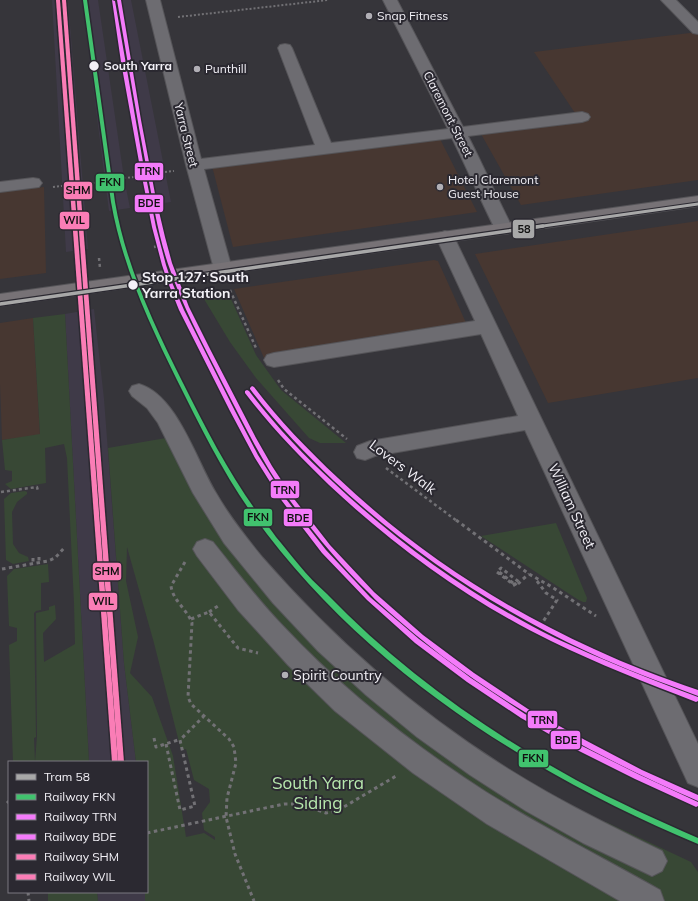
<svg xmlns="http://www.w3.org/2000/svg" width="698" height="901" viewBox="0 0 698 901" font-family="Mulish,sans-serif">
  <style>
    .commercial { fill: #473731 }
    .built { fill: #3f3a48 }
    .green { fill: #384835; fill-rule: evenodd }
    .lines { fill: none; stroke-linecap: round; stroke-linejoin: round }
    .minor-casing { stroke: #555458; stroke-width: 2 }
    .major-casing { stroke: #555458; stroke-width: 2 }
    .path-far2 { stroke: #727175; stroke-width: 2; stroke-dasharray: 2 2; stroke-linecap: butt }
    .path-far1 { stroke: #727175; stroke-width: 2.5; stroke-dasharray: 3 3; stroke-linecap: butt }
    .path { stroke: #727175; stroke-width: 3; stroke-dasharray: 3.5 3.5; stroke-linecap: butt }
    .minor { fill: #6d6c71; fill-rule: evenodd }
    .major { fill: #777276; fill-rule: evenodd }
    .path-bridge { stroke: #727175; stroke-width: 3; stroke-dasharray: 3.5 3.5; stroke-linecap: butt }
    .rail-1-casing { stroke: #2b2931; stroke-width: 3 }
    .rail-2-casing { stroke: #2b2931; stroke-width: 3 }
    .rail-3-casing { stroke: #2b2931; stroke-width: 3 }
    .rail-4-casing { stroke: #2b2931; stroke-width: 3 }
    .rail-5-casing { stroke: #2b2931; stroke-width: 3 }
    .rail-1 { fill: #41c26e; fill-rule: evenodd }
    .rail-2 { fill: #f47bfa; fill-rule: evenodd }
    .rail-3 { fill: #f47bfa; fill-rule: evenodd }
    .rail-4 { fill: #fa7db6; fill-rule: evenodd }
    .rail-5 { fill: #fa7db6; fill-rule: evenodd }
    .tram-1-far1-casing { stroke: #2b2931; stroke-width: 5 }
    .tram-1-casing { stroke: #2b2931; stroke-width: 6 }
    .tram-1-far1 { stroke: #a8a8a8; stroke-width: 3 }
    .tram-1 { stroke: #a8a8a8; stroke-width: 3.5 }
    .poi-dot { fill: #b1afb5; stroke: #2b2931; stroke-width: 1.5 }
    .stop-dot { fill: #f3f1f7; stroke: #2b2931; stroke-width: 1.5 }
    .labels { text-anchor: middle; stroke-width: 4; stroke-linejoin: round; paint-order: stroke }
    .far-poi-label { font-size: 12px; fill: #f3f1f7; stroke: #2b2931; text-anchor: start }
    .far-stop-label { font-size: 12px; font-weight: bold; fill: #f3f1f7; stroke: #2b2931; text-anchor: start }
    .far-street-label { font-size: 12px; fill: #f3f1f7; stroke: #2b2931 }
    .stop-label { font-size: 14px; font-weight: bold; fill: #f3f1f7; stroke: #2b2931; text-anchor: start }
    .street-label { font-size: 14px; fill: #f3f1f7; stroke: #2b2931 }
    .poi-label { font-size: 14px; fill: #f3f1f7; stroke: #2b2931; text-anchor: start }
    .near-park-label { font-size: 17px; fill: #b7e8ad; stroke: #2b2931 }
    .line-badge { stroke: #2b2931; stroke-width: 1.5 }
    .pale-badge-label { font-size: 11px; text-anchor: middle; font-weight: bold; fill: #111 }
  </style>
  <rect width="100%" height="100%" fill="#36353a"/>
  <!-- commercial -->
  <path class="commercial" d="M 698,32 L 698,180 L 521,205 L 481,134 L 575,113 L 534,52 Z
    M 439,137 L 477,212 L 233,247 L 212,166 Z
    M 44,187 L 46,273 L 0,279 L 0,192 Z
    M 698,221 L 698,378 L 548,403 L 475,254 Z
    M 434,260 L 438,261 L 467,325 L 264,358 L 234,289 Z
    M 33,318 L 40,435 L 2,440 L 0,384 L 0,323 Z"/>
  <!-- built -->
  <path class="built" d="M 52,0 L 68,0 L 88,249 L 66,252 Z
    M 82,0 L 98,0 L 124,178 L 130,208 L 109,211 Z
    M 115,0 L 131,0 L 171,202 L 150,205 Z
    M 94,309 L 104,399 L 124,663 L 136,762 L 89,762 L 65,314 Z
    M 97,892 L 145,892 L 145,901 L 98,901 Z"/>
  <!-- green -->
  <path class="green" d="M 227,290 L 256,355 L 281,390 L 346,443 L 320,443 L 309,438 L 256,378 L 230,342 L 201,294 Z
    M 65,314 L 89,762 L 35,762 L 37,736 L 36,613 L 49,610 L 49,607 L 55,605 L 56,619 L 43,633 L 44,662 L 75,644 L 74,603 L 67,458 L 64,444 L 45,448 L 46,483 L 11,489 L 5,484 L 12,481 L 12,471 L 5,470 L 2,440 L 40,434 L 33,318 Z
    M 166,438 L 185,476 L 216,530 L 300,630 L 600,836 L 606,822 L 691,862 L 698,872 L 698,901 L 145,901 L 145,892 L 147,892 L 147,762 L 136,762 L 124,663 L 108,448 ZM 127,547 L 154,643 L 181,750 L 186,749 L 194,780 L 209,789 L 210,802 L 202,813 L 204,830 L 215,837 L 215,840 L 204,833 L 186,837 L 173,756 L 152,697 L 130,673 L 138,637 L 126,581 Z
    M 25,491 L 27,492 L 27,494 L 17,502 L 12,512 L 13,544 L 19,553 L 28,557 L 29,561 L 13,564 L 6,560 L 4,499 L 11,493 Z
    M 556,523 L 587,598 L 586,602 L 583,602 L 577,599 L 481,536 Z
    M 48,564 L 49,582 L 41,583 L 41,610 L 36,611 L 34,613 L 36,737 L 34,738 L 35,762 L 13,762 L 9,645 L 17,641 L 17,628 L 9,626 L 7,576 L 14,569 Z
    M 48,892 L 97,892 L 98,901 L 48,901 Z"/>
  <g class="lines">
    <defs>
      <path id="minor" d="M 146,0 L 160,0 L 201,159 L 315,145 L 278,48 L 280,45 L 285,44 L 290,45 L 292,48 L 331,143 L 448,129 L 383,0 L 397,0 L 463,127 L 582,112 L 588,114 L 590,117 L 588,120 L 582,122 L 468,136 C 484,167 497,198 513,229 L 510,233 L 504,234 L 498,233 L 495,229 C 480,199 467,168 452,138 L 204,169 L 232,269 L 230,273 L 223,275 L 216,273 L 214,269 L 186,165 Z
        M 661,0 L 676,0 L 698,22 L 698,34 L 693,33 Z
        M 33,178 L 39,179 L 42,183 L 39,187 L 0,192 L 0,182 Z
        M 445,231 L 451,233 L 454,237 L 698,744 L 698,787 L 688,783 L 525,430 L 375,456 L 365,460 L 357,458 L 354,452 L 357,446 L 370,441 L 518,416 L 481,334 L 274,367 L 267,365 L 264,360 L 267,355 L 274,353 L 475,321 L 436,237 L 439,233 Z
        M 139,384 C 177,395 196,460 216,493 C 229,516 245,536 262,557 C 343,650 439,731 547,792 C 584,813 623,832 662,851 L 667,861 L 662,871 L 652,876 L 583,843 L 526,811 L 470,775 L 417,737 L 366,695 L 318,651 L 273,603 L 224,543 L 193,493 L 158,423 L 147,408 L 132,396 L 129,391 L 132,386 Z
        M 205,539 L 213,542 C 236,571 258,600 283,626 C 343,690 413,745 486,792 C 542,827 602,857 660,890 L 664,901 L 620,901 L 487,824 L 413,773 L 335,711 L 288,665 L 238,610 L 197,556 L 193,549 L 197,542 Z"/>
      <path id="major" d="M 698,196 L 698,206 L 0,306 L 0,294 Z"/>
    </defs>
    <!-- minor casing -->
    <use href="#minor" class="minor-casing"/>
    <!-- major casing -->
    <use href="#major" class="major-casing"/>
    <!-- path-far2 -->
    <path class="path-far2" d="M 178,17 L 328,0
      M 165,172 L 174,171
      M 124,178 L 145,176
      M 82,184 L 105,182
      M 53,187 L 62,186"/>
    <!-- path-far1 -->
    <path class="path-far1" d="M 157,240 L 158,246
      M 154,247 L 162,245
      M 99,258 L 100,268
      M 230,290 L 256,348
      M 278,380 L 284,389 L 347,439
      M 386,468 L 457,521
      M 1,492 L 37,487 L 38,491"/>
    <!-- path -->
    <path class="path" d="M 456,520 L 529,574 L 552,587 L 596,616
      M 39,557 L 39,563
      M 33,558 L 33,564
      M 185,562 L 171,586 C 173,601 187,609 192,623 L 188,697 L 191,704 L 229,739 L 234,747 L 236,763 L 227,798 L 226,817 L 235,854 L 254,901
      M 2,569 L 48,561 L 55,558 L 65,547
      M 497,572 L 514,585 L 519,582 L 501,568 L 498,571 L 513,583
      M 523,579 L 529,574
      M 537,581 L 546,593 L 557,600 L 539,628
      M 209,612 L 218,606
      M 191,619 L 209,612 L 238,648 L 258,653
      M 689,698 L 698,690
      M 154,738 L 156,747 L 178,740
      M 166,744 L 180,810 L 195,806 L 180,740 L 203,717
      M 7,801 L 9,803
      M 147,833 L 284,804 L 299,804 L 326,813 L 337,811 L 396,776
      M 28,892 L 29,901"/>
    <!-- minor -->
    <use href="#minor" class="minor"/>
    <!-- major -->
    <use href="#major" class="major"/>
    <!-- path-bridge -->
    <path class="path-bridge" d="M 513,583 L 516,586 L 523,579"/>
    <defs>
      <path id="rail-1" d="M 83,0 L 87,0 L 115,202 C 126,266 154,325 183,383 C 205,427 228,472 257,512 C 263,520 270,528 276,537 C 284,546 291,556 299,565 C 307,575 317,585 327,594 C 399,669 485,730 576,780 C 615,801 657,820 698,838 L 698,844 C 528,773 362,667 253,515 C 223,473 200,426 177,380 C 149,323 122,265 111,202 Z"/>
      <path id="rail-2" d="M 117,0 L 121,0 L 141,120 L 156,199 L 165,237 L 172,263 L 189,307 L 210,349 L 256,438 L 272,466 L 291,495 L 330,545 L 374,592 L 423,635 L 474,673 L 528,709 L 585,740 L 642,770 L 698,795 L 698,801 C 608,762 520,715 442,656 C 424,642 406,627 389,612 C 383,606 376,601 370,594 C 340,565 313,532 288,498 C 262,463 243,422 223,384 C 203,344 182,306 168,264 C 158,234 153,202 147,171 C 136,114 127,57 117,0 Z
        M 252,386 L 254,387 C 279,420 308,450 338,478 C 413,549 499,606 594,649 C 628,665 663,678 698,690 L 698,696 C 661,682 624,669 588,652 C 494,608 410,552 334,481 C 304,452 275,422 250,389 L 250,388 Z"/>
      <path id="rail-3" d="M 112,0 L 115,1 L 143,162 L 156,227 L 166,265 L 171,280 L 184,310 L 235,411 L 258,455 L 286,499 L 326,550 L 370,597 L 419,639 L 471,678 L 525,714 L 582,746 L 640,775 L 698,802 L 698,806 L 696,807 L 694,806 L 635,779 L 577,750 L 521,718 L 467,682 L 415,643 L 367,600 L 322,553 L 282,501 L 255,458 L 230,411 L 179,310 L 167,280 L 162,265 L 152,227 L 139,162 L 121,62 Z
        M 247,390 L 249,391 C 274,424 302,454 333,482 C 399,544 474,598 555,638 C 602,660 650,679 698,697 L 698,701 L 696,702 C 647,683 598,664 551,641 C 469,601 395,547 329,485 C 299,456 270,426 245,393 L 245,391 Z"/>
      <path id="rail-4" d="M 62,0 L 66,0 L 124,762 L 118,762 Z"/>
      <path id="rail-5" d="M 56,0 L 60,0 L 118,762 L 112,762 Z"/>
    </defs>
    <!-- rail-1 casing -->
    <use href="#rail-1" class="rail-1-casing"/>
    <!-- rail-2 casing -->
    <use href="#rail-2" class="rail-2-casing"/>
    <!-- rail-3 casing -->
    <use href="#rail-3" class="rail-3-casing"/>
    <!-- rail-4 casing -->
    <use href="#rail-4" class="rail-4-casing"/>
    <!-- rail-5 casing -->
    <use href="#rail-5" class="rail-5-casing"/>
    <!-- rail-1 -->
    <use href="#rail-1" class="rail-1"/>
    <!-- rail-2 -->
    <use href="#rail-2" class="rail-2"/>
    <!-- rail-3 -->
    <use href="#rail-3" class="rail-3"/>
    <!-- rail-4 -->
    <use href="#rail-4" class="rail-4"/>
    <!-- rail-5 -->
    <use href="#rail-5" class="rail-5"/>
    <defs>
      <path id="tram-1-far1" d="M 536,227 L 698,204"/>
      <path id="tram-1" d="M 0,304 L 543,226"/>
    </defs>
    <!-- tram-1-far1 casing -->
    <use href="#tram-1-far1" class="tram-1-far1-casing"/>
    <!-- tram-1 casing -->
    <use href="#tram-1" class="tram-1-casing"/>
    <!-- tram-1-far1 -->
    <use href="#tram-1-far1" class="tram-1-far1"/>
    <!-- tram-1 -->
    <use href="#tram-1" class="tram-1"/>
  </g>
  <!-- markers -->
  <g class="poi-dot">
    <circle cx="369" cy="16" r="4"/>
    <circle cx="197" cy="69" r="4"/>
    <circle cx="440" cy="187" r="4"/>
    <circle cx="285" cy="675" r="4"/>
  </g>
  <g class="stop-dot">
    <circle cx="94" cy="66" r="5.5"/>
    <circle cx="133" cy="285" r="5.5"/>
  </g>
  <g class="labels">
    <!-- far-poi labels -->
    <g class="far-poi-label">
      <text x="377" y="20">Snap Fitness</text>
      <text x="205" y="73">Punthill</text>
      <text x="448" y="184">Hotel Claremont<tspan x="448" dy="14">Guest House</tspan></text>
    </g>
    <!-- far-stop labels -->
    <g class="far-stop-label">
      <text x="104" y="70">South Yarra</text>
    </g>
    <!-- far-street labels -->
    <g class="far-street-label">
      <text transform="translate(448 114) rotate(63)" y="4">Claremont Street</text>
      <text transform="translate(186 135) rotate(76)" y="4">Yarra Street</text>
    </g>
    <!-- stop labels -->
    <g class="stop-label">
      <text x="142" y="282">Stop 127: South<tspan x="142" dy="16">Yarra Station</tspan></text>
    </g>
    <!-- street labels -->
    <g class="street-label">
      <text transform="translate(403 467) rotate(37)" y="5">Lovers Walk</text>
      <text transform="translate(572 506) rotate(65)" y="5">William Street</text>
    </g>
    <!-- poi labels -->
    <g class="poi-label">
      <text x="293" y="680">Spirit Country</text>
    </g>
    <!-- near-park labels -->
    <g class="near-park-label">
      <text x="318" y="789">South Yarra<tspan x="318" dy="20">Siding</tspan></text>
    </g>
  </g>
  <g class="line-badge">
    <rect x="134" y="162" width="30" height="19" rx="4" fill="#f47bfa"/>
    <rect x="95" y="173" width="30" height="19" rx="4" fill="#41c26e"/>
    <rect x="63" y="181" width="30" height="19" rx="4" fill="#fa7db6"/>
    <rect x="134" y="194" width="30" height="19" rx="4" fill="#f47bfa"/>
    <rect x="59" y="211" width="31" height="19" rx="4" fill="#fa7db6"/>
    <rect x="512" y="219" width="23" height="20" rx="4" fill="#a8a8a8"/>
    <rect x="270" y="480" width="30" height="19" rx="4" fill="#f47bfa"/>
    <rect x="243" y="508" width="30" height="19" rx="4" fill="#41c26e"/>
    <rect x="283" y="508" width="30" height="19" rx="4" fill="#f47bfa"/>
    <rect x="92" y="562" width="30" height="19" rx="4" fill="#fa7db6"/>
    <rect x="88" y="592" width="30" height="19" rx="4" fill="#fa7db6"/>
    <rect x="527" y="710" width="31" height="19" rx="4" fill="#f47bfa"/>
    <rect x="550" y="730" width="31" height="20" rx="4" fill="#f47bfa"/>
    <rect x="518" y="749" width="31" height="19" rx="4" fill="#41c26e"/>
  </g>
  <g class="pale-badge-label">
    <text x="149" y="175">TRN</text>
    <text x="110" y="186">FKN</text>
    <text x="78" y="194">SHM</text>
    <text x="149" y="207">BDE</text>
    <text x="74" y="224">WIL</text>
    <text x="524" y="233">58</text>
    <text x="285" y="494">TRN</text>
    <text x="258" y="521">FKN</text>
    <text x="298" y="522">BDE</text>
    <text x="107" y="575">SHM</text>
    <text x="103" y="605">WIL</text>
    <text x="543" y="724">TRN</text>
    <text x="566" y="744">BDE</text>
    <text x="533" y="762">FKN</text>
  </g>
  <!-- legend -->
  <rect x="8" y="761" width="140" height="132" fill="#2b2931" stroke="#7b7980"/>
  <rect x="16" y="774" width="20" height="6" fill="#a8a8a8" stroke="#7b7980"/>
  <text x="44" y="781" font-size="12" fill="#f3f1f7">Tram 58</text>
  <rect x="16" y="794" width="20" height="6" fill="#41c26e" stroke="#7b7980"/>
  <text x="44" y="801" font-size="12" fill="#f3f1f7">Railway FKN</text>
  <rect x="16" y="814" width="20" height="6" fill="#f47bfa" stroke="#7b7980"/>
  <text x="44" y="821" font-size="12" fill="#f3f1f7">Railway TRN</text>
  <rect x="16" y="834" width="20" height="6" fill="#f47bfa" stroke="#7b7980"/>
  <text x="44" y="841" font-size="12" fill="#f3f1f7">Railway BDE</text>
  <rect x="16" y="854" width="20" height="6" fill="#fa7db6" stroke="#7b7980"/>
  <text x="44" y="861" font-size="12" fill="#f3f1f7">Railway SHM</text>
  <rect x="16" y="874" width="20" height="6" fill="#fa7db6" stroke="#7b7980"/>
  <text x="44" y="881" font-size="12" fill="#f3f1f7">Railway WIL</text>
</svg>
